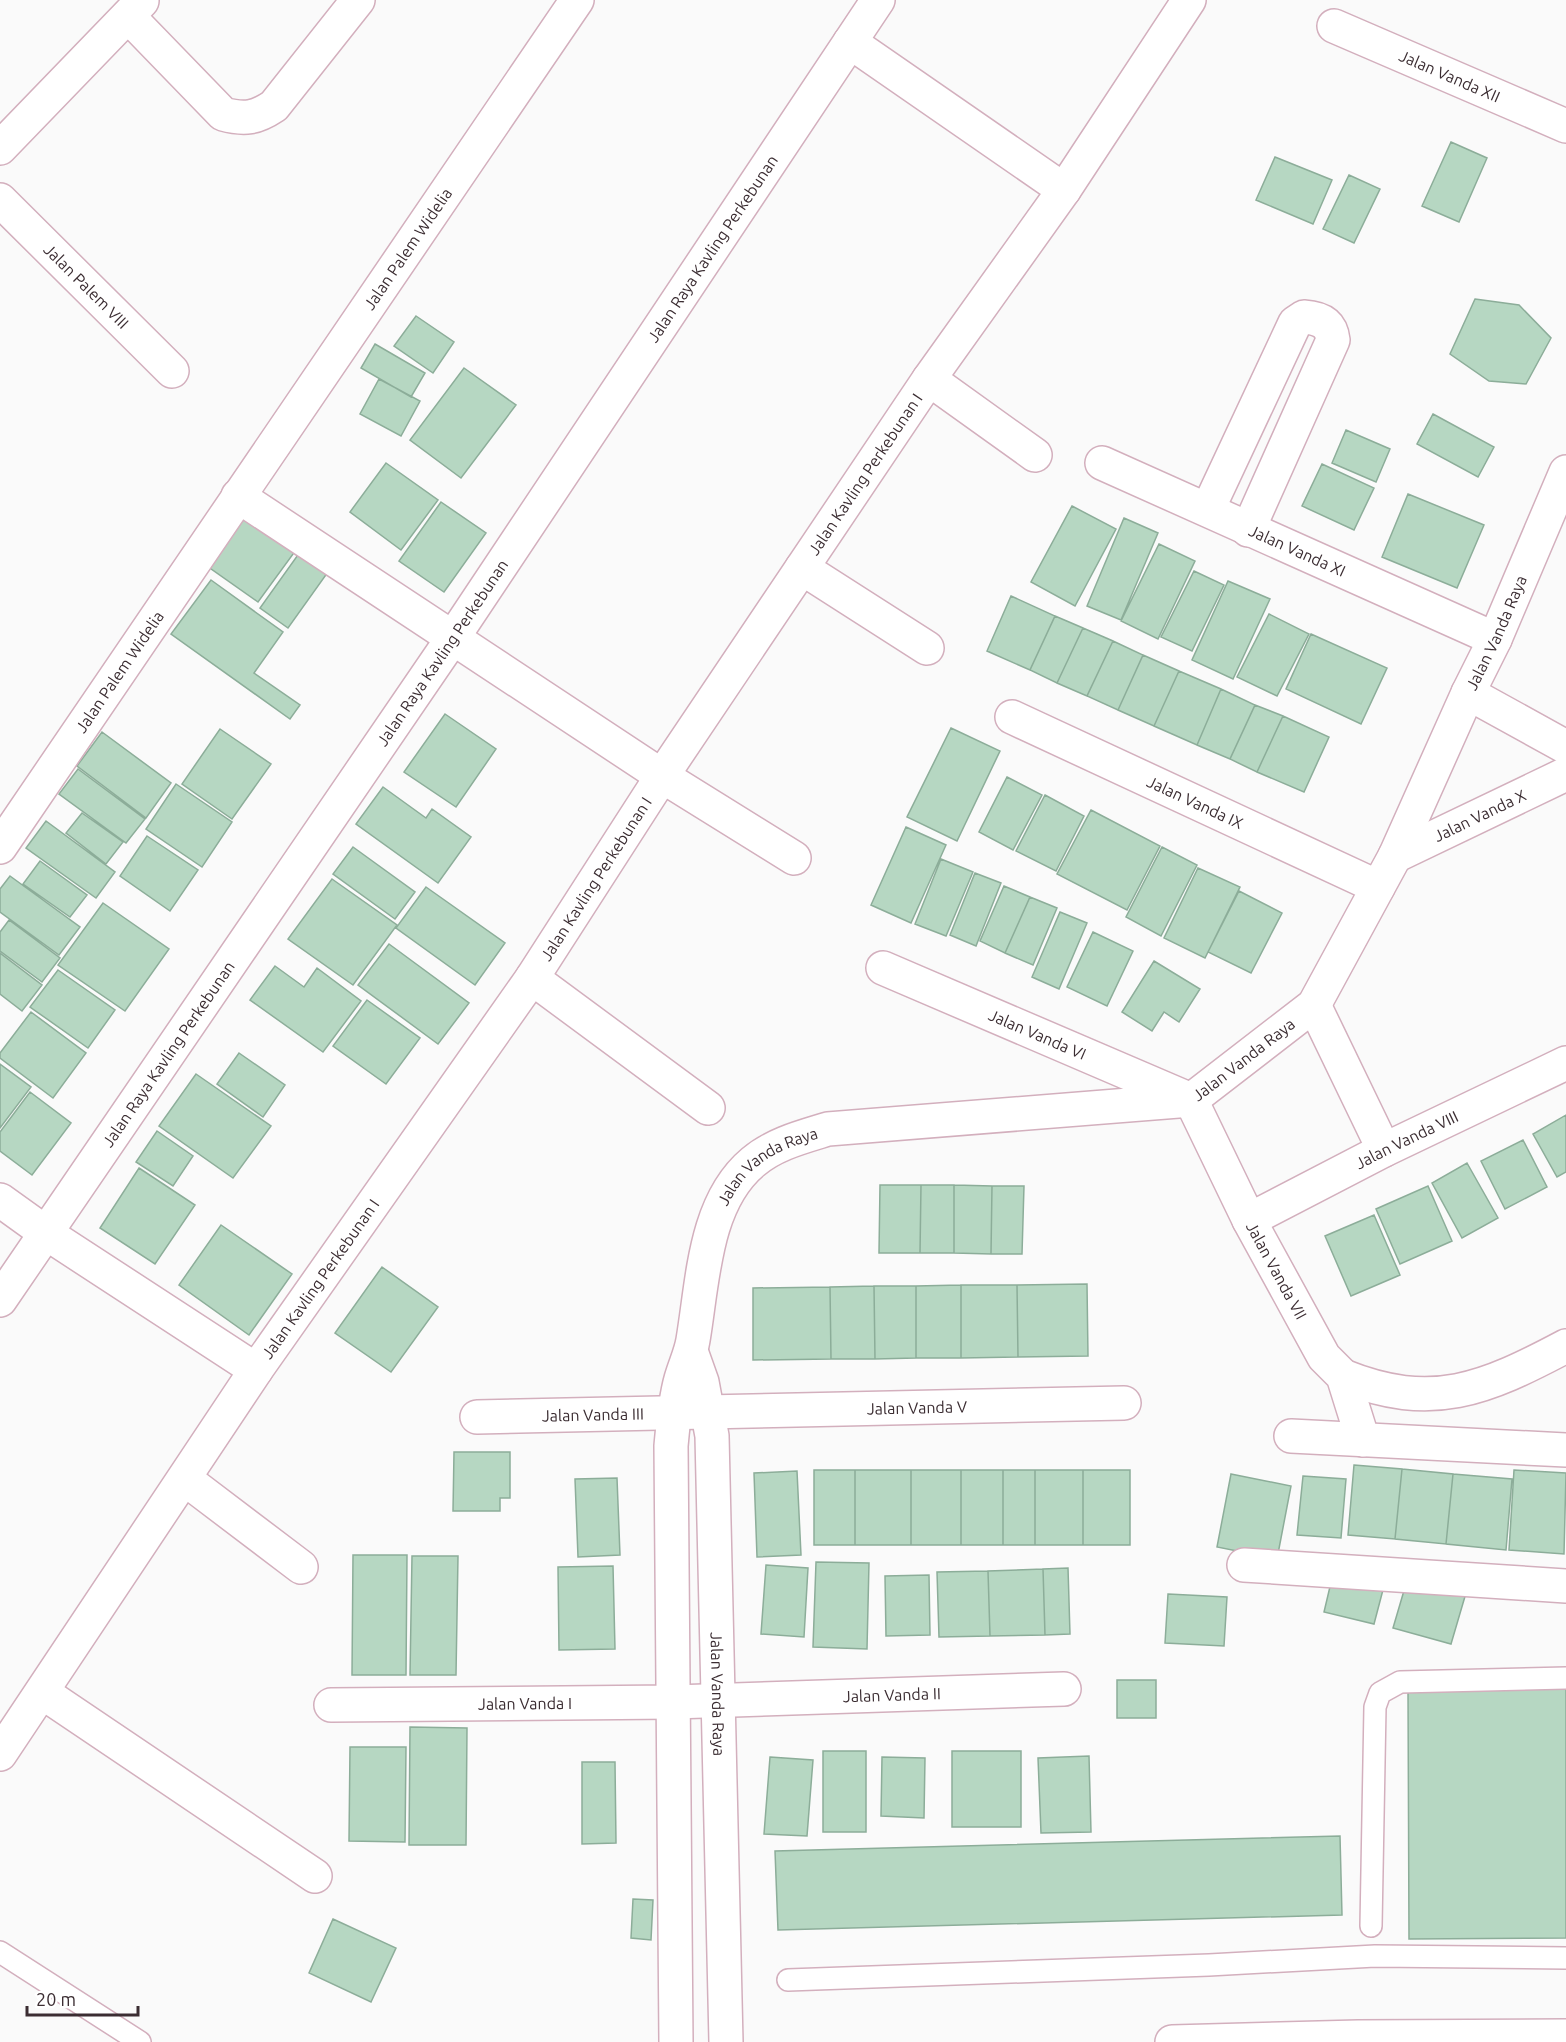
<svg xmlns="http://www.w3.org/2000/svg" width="1566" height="2042" viewBox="0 0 1566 2042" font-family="Ubuntu,sans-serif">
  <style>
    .building { fill: #b6d7c2; stroke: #8cad99; stroke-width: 1.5 }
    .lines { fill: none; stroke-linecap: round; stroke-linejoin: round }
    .service-casing { stroke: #d3afbd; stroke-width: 24 }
    .minor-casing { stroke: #d3afbd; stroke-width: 36 }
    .tertiary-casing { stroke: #d3afbd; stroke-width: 36 }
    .service { stroke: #fff; stroke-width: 21 }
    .minor { stroke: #fff; stroke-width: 33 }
    .tertiary { stroke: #fff; stroke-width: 33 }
    .labels { text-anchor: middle; stroke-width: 5; stroke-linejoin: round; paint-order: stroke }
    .street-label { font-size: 16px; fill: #3b2d32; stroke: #fff }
  </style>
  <rect width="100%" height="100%" fill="#fafafa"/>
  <!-- building -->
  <path class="building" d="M 1451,142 L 1487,158 L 1459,222 L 1422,206 Z
    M 1275,157 L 1332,180 L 1313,224 L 1256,200 Z
    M 1349,175 L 1380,189 L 1354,243 L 1323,229 Z
    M 1475,299 L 1519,305 L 1551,338 L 1526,384 L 1489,381 L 1450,354 Z
    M 416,316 L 454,342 L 433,373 L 394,346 Z
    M 375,344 L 425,373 L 411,397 L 361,368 Z
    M 464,368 L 516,405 L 461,478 L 410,440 Z
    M 379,379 L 420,401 L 401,436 L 360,414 Z
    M 1433,414 L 1494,447 L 1478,477 L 1417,444 Z
    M 1346,430 L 1390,449 L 1376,482 L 1332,463 Z
    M 386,463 L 438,500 L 401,550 L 350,512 Z
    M 1322,464 L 1374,488 L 1354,530 L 1302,506 Z
    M 1408,494 L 1484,525 L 1457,588 L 1382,557 Z
    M 441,502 L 486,533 L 444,592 L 399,561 Z
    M 1072,506 L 1116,529 L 1075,606 L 1031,582 Z
    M 245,514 L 296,550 L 258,602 L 207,566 Z
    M 1124,518 L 1158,533 L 1121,620 L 1087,606 Z
    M 1159,544 L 1195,561 L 1158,639 L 1121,621 Z
    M 300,552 L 328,572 L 288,628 L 260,608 Z
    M 1194,571 L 1224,585 L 1192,651 L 1161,637 Z
    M 211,580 L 283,632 L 254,673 L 300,705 L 290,719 L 171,634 Z
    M 1228,581 L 1270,599 L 1233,679 L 1192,660 Z
    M 1011,596 L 1055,616 L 1030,670 L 987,651 Z
    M 1269,614 L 1309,634 L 1277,696 L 1237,677 Z
    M 1055,616 L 1083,628 L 1057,683 L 1030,670 Z
    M 1083,628 L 1113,641 L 1087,696 L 1057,683 Z
    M 1311,634 L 1387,668 L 1361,724 L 1286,689 Z
    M 1113,641 L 1143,655 L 1118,710 L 1087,696 Z
    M 1143,655 L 1179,671 L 1154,726 L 1118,710 Z
    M 1179,671 L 1221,689 L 1197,745 L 1154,726 Z
    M 1221,689 L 1255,705 L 1230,759 L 1197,745 Z
    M 1255,705 L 1283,716 L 1257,772 L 1230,759 Z
    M 445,714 L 496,749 L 456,807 L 404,772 Z
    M 1283,716 L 1329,737 L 1304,792 L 1257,772 Z
    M 951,728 L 1000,751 L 957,841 L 907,817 Z
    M 220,729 L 271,764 L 232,819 L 182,784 Z
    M 102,732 L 171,783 L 146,818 L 77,766 Z
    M 78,769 L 145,819 L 126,843 L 59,794 Z
    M 1007,777 L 1042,795 L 1013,850 L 979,832 Z
    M 176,784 L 232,822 L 202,867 L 146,829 Z
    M 383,787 L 426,818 L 432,809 L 471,837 L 438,883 L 356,824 Z
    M 1045,795 L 1084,816 L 1056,871 L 1016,851 Z
    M 1091,810 L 1160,846 L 1127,910 L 1057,874 Z
    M 82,813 L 123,842 L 106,864 L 66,833 Z
    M 46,821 L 115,872 L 96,898 L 26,848 Z
    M 906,827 L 946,845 L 911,923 L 871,905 Z
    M 147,836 L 198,870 L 170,911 L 120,876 Z
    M 353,847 L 415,892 L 395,919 L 333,874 Z
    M 1162,847 L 1197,865 L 1161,936 L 1126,917 Z
    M 941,859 L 973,872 L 946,936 L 915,924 Z
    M 40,861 L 87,895 L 70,917 L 23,884 Z
    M 1198,868 L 1240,887 L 1205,958 L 1164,938 Z
    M 975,873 L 1001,883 L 976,946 L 950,935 Z
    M 10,876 L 80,927 L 59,955 L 0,912 L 0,889 Z
    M 332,879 L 397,925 L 353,985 L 288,939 Z
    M 1004,886 L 1030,897 L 1005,953 L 980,941 Z
    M 426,887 L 505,943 L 475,985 L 396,928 Z
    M 1239,891 L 1282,913 L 1251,973 L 1208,952 Z
    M 1030,897 L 1057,908 L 1033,965 L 1005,953 Z
    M 103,903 L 169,949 L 125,1011 L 58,965 Z
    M 1060,912 L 1087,923 L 1059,989 L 1032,977 Z
    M 9,920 L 60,958 L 42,982 L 0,951 L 0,932 Z
    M 1093,932 L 1133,951 L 1107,1006 L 1067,987 Z
    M 389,944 L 469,1003 L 438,1044 L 358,985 Z
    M 0,953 L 42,985 L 22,1011 L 0,994 Z
    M 1154,961 L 1200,989 L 1179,1022 L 1164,1012 L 1152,1031 L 1122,1012 Z
    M 275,966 L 304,987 L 317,968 L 361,1001 L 323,1052 L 250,1000 Z
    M 58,970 L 115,1010 L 88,1048 L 30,1007 Z
    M 367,1000 L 420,1038 L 386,1084 L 333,1046 Z
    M 31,1012 L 86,1053 L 53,1098 L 0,1058 L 0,1053 Z
    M 239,1053 L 285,1085 L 263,1117 L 217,1084 Z
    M 0,1064 L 31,1087 L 0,1128 Z
    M 196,1074 L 271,1126 L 233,1178 L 159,1126 Z
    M 30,1092 L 71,1123 L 32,1175 L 0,1151 L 0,1132 Z
    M 1566,1115 L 1566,1172 L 1557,1177 L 1533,1134 Z
    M 157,1131 L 193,1156 L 173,1186 L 136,1162 Z
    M 1523,1140 L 1547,1187 L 1505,1209 L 1481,1161 Z
    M 1467,1163 L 1498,1218 L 1462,1238 L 1432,1183 Z
    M 139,1168 L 195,1205 L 155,1264 L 100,1228 Z
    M 880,1185 L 921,1185 L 920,1253 L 879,1253 Z
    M 921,1185 L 954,1185 L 954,1253 L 920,1253 Z
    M 954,1185 L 992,1186 L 991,1254 L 954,1253 Z
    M 992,1186 L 1024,1186 L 1022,1254 L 991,1254 Z
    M 1428,1186 L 1452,1241 L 1400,1264 L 1376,1209 Z
    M 1374,1215 L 1400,1275 L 1351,1296 L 1325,1236 Z
    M 221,1225 L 292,1274 L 249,1335 L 179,1285 Z
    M 382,1267 L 438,1307 L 391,1372 L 335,1333 Z
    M 1087,1284 L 1088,1356 L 1018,1357 L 1017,1285 Z
    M 961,1285 L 1017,1285 L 1018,1357 L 961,1358 Z
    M 961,1285 L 961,1358 L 916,1358 L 916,1286 Z
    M 874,1286 L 916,1286 L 916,1358 L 875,1359 Z
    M 874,1286 L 875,1359 L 831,1359 L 830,1287 Z
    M 830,1287 L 831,1359 L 753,1360 L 753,1288 Z
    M 454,1452 L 510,1452 L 510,1498 L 500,1498 L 500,1511 L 453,1511 Z
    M 1354,1465 L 1402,1469 L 1395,1539 L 1348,1535 Z
    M 1402,1469 L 1453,1474 L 1446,1544 L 1395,1539 Z
    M 814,1470 L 855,1470 L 855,1545 L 814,1545 Z
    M 855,1470 L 911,1470 L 911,1545 L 855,1545 Z
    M 911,1470 L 961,1470 L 961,1545 L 911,1545 Z
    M 961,1470 L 1003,1470 L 1003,1545 L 961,1545 Z
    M 1003,1470 L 1035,1470 L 1035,1545 L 1003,1545 Z
    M 1035,1470 L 1083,1470 L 1083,1545 L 1035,1545 Z
    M 1083,1470 L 1130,1470 L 1130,1545 L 1083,1545 Z
    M 1514,1470 L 1566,1473 L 1564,1554 L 1509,1550 Z
    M 797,1471 L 801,1555 L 757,1557 L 754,1473 Z
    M 1231,1474 L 1291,1486 L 1277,1559 L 1217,1547 Z
    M 1453,1474 L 1512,1479 L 1506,1550 L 1446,1544 Z
    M 1303,1476 L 1346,1479 L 1341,1538 L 1297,1535 Z
    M 617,1478 L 620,1555 L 578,1557 L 575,1479 Z
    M 353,1555 L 407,1555 L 406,1675 L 352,1675 Z
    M 412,1556 L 458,1556 L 456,1675 L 410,1675 Z
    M 816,1562 L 869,1563 L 867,1649 L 813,1647 Z
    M 766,1565 L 808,1568 L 804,1637 L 761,1634 Z
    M 613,1566 L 615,1649 L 559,1650 L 558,1567 Z
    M 1068,1568 L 1070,1634 L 1045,1635 L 1043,1569 Z
    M 1043,1569 L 1045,1635 L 990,1636 L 988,1571 Z
    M 988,1571 L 990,1636 L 939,1637 L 937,1572 Z
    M 1333,1574 L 1384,1586 L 1374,1624 L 1324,1612 Z
    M 929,1575 L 930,1635 L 886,1636 L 885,1576 Z
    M 1408,1577 L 1466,1593 L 1451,1644 L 1393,1628 Z
    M 1168,1594 L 1227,1597 L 1224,1646 L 1165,1643 Z
    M 1117,1680 L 1156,1680 L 1156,1718 L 1117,1718 Z
    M 1566,1689 L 1566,1938 L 1409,1939 L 1408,1690 Z
    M 410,1727 L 467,1728 L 466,1845 L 409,1845 Z
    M 350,1747 L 406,1747 L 405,1842 L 349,1841 Z
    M 823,1751 L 866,1751 L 866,1832 L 823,1832 Z
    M 952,1751 L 1021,1751 L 1021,1827 L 952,1827 Z
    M 1089,1756 L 1091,1832 L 1041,1833 L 1038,1758 Z
    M 770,1757 L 813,1760 L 807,1836 L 764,1834 Z
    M 882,1757 L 925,1758 L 924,1818 L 881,1816 Z
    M 582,1762 L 615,1762 L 616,1843 L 582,1844 Z
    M 1340,1836 L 1342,1915 L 778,1930 L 775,1851 Z
    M 633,1899 L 653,1900 L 651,1940 L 631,1938 Z
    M 333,1919 L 396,1948 L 371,2002 L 309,1973 Z"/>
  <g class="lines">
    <defs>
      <path id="service" d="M 1371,1926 L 1375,1707 L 1380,1693 L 1400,1682 L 1566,1678
        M 0,1952 L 140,2042
        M 788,1980 L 1209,1965 L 1375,1956 L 1566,1958"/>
      <g id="minor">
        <path d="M 128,16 L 223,114 C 245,120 256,118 274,106 L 358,0"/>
        <path id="s1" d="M 1334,26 L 1566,126"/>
        <path d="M 850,42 L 1064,190"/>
        <path d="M 0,148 L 142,1"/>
        <path id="s2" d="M 0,200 L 172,371"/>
        <path d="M 929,379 L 1035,455"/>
        <path id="s3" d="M 1102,463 L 1495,639"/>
        <path d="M 238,496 L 662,776 L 794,858"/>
        <path d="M 1208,509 L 1295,323 L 1304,317 C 1320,318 1331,323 1333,340 L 1248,530"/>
        <path d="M 802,568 L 927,648"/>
        <path d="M 1468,693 L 1566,747"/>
        <path id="s4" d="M 1012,717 L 1378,887"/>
        <path id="s5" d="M 0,847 L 577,0"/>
        <path id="s6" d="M 1395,856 L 1566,774"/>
        <path id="s7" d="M 883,968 L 1191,1100 L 1249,1220 L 1324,1357 L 1343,1376 L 1363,1440"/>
        <path d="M 532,978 L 708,1108"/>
        <path d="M 1314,1005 L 1384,1150"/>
        <path d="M 0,1200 L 46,1233 L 256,1370"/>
        <path id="s8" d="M 1249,1220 L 1384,1150 L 1566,1063"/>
        <path id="s9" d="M 691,1351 L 702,1382 L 712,1436 L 726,2042"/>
        <path d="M 1343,1376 C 1432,1412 1485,1389 1566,1346"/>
        <path id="s10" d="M 477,1417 L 1124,1403"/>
        <path d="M 1291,1436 L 1566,1450"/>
        <path d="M 185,1479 L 301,1567"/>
        <path d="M 1244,1565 L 1566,1586"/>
        <path d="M 42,1692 L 315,1876"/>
        <path id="s11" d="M 331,1705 L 674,1702 L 1064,1689"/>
        <path id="s12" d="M 0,1754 L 256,1370 L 532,978 L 662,776 L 929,379 L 1064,190 L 1189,0"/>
        <path id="s13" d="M 676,2042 L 671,1446 C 673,1424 675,1400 681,1379 C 685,1365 691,1353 693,1340 C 703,1281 704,1203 753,1162 C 774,1144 802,1137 828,1129 L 1191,1100 L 1314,1005 L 1395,856 L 1468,693 L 1495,639 L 1566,472"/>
      </g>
      <g id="tertiary">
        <path id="s14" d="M 0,1300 L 452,639 L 878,0"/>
        <path d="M 1172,2042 L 1358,2037 L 1566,2036"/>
      </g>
    </defs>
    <!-- service casing -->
    <use href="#service" class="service-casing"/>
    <!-- minor casing -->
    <use href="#minor" class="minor-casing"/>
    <!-- tertiary casing -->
    <use href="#tertiary" class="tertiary-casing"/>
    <!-- service -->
    <use href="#service" class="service"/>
    <!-- minor -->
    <use href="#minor" class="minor"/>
    <!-- tertiary -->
    <use href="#tertiary" class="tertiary"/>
  </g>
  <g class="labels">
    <!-- street labels -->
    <g class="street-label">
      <text dy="6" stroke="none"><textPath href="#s1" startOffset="126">Jalan Vanda XII</textPath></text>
      <text dy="6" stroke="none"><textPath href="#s5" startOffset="724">Jalan Palem Widelia</textPath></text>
      <text dy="6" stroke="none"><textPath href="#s14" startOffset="1270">Jalan Raya Kavling Perkebunan</textPath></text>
      <text dy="6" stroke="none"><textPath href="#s2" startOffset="122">Jalan Palem VIII</textPath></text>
      <text dy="6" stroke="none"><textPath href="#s12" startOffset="1545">Jalan Kavling Perkebunan I</textPath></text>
      <text dy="6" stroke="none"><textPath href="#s3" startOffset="214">Jalan Vanda XI</textPath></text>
      <text dy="6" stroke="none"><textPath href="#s13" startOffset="1914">Jalan Vanda Raya</textPath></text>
      <text dy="6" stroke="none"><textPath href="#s14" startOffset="784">Jalan Raya Kavling Perkebunan</textPath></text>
      <text dy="6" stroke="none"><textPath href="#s5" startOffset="212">Jalan Palem Widelia</textPath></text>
      <text dy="6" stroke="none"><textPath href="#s4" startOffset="202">Jalan Vanda IX</textPath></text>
      <text dy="6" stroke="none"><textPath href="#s6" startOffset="94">Jalan Vanda X</textPath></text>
      <text dy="6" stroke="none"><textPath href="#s12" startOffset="1059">Jalan Kavling Perkebunan I</textPath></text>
      <text dy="6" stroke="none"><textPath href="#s7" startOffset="168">Jalan Vanda VI</textPath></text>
      <text dy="6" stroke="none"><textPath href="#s14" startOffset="298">Jalan Raya Kavling Perkebunan</textPath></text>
      <text dy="6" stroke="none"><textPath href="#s13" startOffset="1410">Jalan Vanda Raya</textPath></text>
      <text dy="6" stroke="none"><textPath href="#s8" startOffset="177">Jalan Vanda VIII</textPath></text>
      <text dy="6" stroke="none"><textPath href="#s13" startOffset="906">Jalan Vanda Raya</textPath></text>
      <text dy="6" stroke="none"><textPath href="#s7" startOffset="526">Jalan Vanda VII</textPath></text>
      <text dy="6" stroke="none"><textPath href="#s12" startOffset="573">Jalan Kavling Perkebunan I</textPath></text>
      <text dy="6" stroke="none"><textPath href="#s10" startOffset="440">Jalan Vanda V</textPath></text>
      <text dy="6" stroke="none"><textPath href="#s10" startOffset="116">Jalan Vanda III</textPath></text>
      <text dy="6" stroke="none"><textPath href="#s11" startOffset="561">Jalan Vanda II</textPath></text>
      <text dy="6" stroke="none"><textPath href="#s9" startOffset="346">Jalan Vanda Raya</textPath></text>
      <text dy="6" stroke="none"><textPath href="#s11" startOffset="194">Jalan Vanda I</textPath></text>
    </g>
  </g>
  <!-- scale -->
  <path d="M27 2006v9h111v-9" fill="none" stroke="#3b2d32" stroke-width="3"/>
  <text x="36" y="2006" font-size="18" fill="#3b2d32" stroke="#ffffff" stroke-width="4.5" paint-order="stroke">20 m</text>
</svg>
